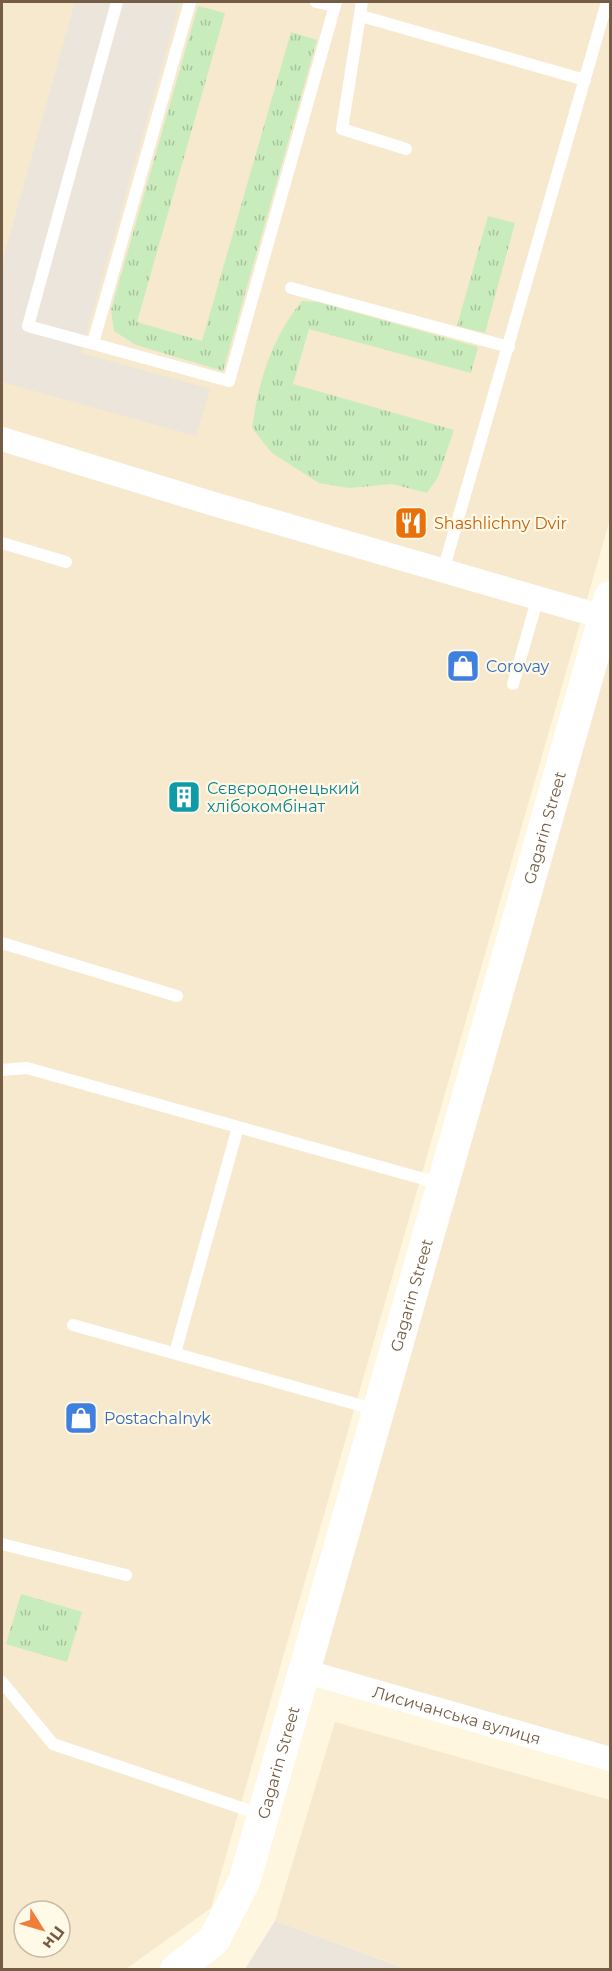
<svg xmlns="http://www.w3.org/2000/svg" width="612" height="1971" viewBox="0 0 612 1971" font-family="Montserrat,sans-serif">
  <style>
    .residential { fill: #f6e9cd; fill-rule: evenodd }
    .industrial { fill: #ebe5db }
    .grass { fill: url(#grass-tufts) }
    .lines { fill: none; stroke-linecap: round; stroke-linejoin: round }
    .service { stroke: #fff; stroke-width: 12 }
    .minor { stroke: #fff; stroke-width: 24 }
    .tertiary { stroke: #fff; stroke-width: 32 }
    .labels { text-anchor: middle; stroke-width: 4.5; stroke-linejoin: round; paint-order: stroke }
    .food-label { font-size: 16px; fill: #c56008; stroke: #fff9e7; text-anchor: start }
    .shop-label { font-size: 16px; fill: #366cbe; stroke: #fff9e7; text-anchor: start }
    .culture-label { font-size: 16px; fill: #0d838f; stroke: #fff9e7; text-anchor: start }
    .street-label { font-size: 16px; fill: #755d45; stroke: #fff9e7 }
  </style>
  <defs>
    <pattern id="grass-tufts" width="24" height="20" patternUnits="userSpaceOnUse" patternTransform="scale(1.5)"><rect width="24" height="20" fill="#c9ecbd"/><path d="M3 7l-1-3M5 7V3M7 7l1-3M15 17l-1-3M17 17v-4M19 17l1-3" fill="none" stroke="#a8c29b"/></pattern>
  </defs>
  <rect width="100%" height="100%" fill="#fef6df"/>
  <!-- residential -->
  <path class="residential" d="M 2,2 L 610,2 L 610,519 L 211,1908 L 126,1969 L 2,1970 ZM 24,1911 L 60,1911 L 60,1947 L 24,1947 Z
    M 610,649 L 610,1752 L 318,1670 Z
    M 335,1722 L 610,1800 L 610,1969 L 408,1969 L 275,1921 Z"/>
  <!-- industrial -->
  <path class="industrial" d="M 75,2 L 180,2 L 81,353 L 210,389 L 196,436 L 2,382 L 2,263 Z
    M 275,1921 L 407,1969 L 245,1969 Z"/>
  <!-- grass -->
  <path class="grass" d="M 198,6 L 225,13 L 137,322 L 202,341 L 291,32 L 317,40 L 223,371 L 136,345 L 114,331 L 111,310 Z
    M 488,216 L 515,223 L 485,333 L 457,326 Z
    M 302,301 L 318,302 L 478,347 L 471,373 L 309,329 L 293,384 L 454,430 L 438,477 L 427,493 L 392,484 L 349,488 L 319,483 L 272,453 L 252,428 C 259,380 271,339 302,301 Z
    M 21,1594 L 82,1612 L 67,1662 L 6,1644 Z"/>
  <g class="lines">
    <!-- service -->
    <path class="service" d="M 117,2 L 28,326 L 229,381 L 336,2
      M 316,2 L 335,6
      M 362,2 L 342,129 L 406,149
      M 361,16 L 585,80
      M 291,288 L 509,347
      M 93,343 L 190,2
      M 2,543 L 66,562
      M 443,571 L 607,2
      M 513,684 L 538,597
      M 2,943 L 177,996
      M 2,1070 L 27,1068 L 442,1184
      M 73,1325 L 377,1410
      M 175,1353 L 238,1127
      M 2,1544 L 126,1575
      M 2,1682 L 53,1744 L 262,1815"/>
    <!-- minor -->
    <g class="minor">
      <path d="M 2,439 L 207,502 L 610,619"/>
      <path id="s1" d="M 304,1671 L 610,1759"/>
    </g>
    <!-- tertiary -->
    <path class="tertiary" id="s2" d="M 176,1970 L 214,1940 L 245,1879 L 610,597"/>
  </g>
  <!-- icons -->
  <defs>
    <symbol id="restaurant-square" viewBox="-11 -11 22 22"><rect x="-9" y="-9" width="18" height="18" rx="4" fill="#e8710a" stroke="#fff9e7"/><path d="M-5-6h1v4h1v-4h1v4h1v-4h1v5L-1.5 .5V6h-2V.5L-5-1ZM5-6V6H3V1.5H1.5Q1.5-4 5-6Z" fill="#fff"/></symbol>
    <symbol id="shop-square" viewBox="-11 -11 22 22"><rect x="-9" y="-9" width="18" height="18" rx="4" fill="#3f7fe0" stroke="#fff9e7"/><path d="M-5-2.5h2.3a2.7 3.5 0 0 1 5.4 0H5L5.5 6h-11ZM-1.5-2.5h3a1.5 2.3 0 0 0-3 0Z" fill="#fff"/></symbol>
    <symbol id="building-square" viewBox="-11 -11 22 22"><rect x="-9" y="-9" width="18" height="18" rx="4" fill="#0f9aa8" stroke="#fff9e7"/><path d="M-4-6H4V6H1V3H-1V6H-4ZM-2.5-4.3h1.7v1.8h-1.7ZM.8-4.3h1.7v1.8H.8ZM-2.5-1h1.7V.8h-1.7ZM.8-1h1.7V.8H.8Z" fill="#fff"/></symbol>
  </defs>
  <g fill-rule="evenodd">
    <use href="#restaurant-square" x="392" y="504" width="38" height="38"/>
    <use href="#shop-square" x="444" y="647" width="38" height="38"/>
    <use href="#building-square" x="165" y="778" width="38" height="38"/>
    <use href="#shop-square" x="62" y="1399" width="38" height="38"/>
  </g>
  <g class="labels">
    <!-- food labels -->
    <g class="food-label">
      <text x="434" y="529">Shashlichny Dvir</text>
    </g>
    <!-- shop labels -->
    <g class="shop-label">
      <text x="486" y="672">Corovay</text>
      <text x="104" y="1424">Postachalnyk</text>
    </g>
    <!-- culture labels -->
    <g class="culture-label">
      <text x="207" y="794">Сєвєродонецький<tspan x="207" dy="18">хлібокомбінат</tspan></text>
    </g>
    <!-- street labels -->
    <g class="street-label">
      <text dy="6" stroke="none"><textPath href="#s2" startOffset="1210">Gagarin Street</textPath></text>
      <text dy="6" stroke="none"><textPath href="#s2" startOffset="724">Gagarin Street</textPath></text>
      <text dy="6" stroke="none"><textPath href="#s1" startOffset="159">Лисичанська вулиця</textPath></text>
      <text dy="6" stroke="none"><textPath href="#s2" startOffset="238">Gagarin Street</textPath></text>
    </g>
  </g>
  <!-- border -->
  <rect width="612" height="1971" fill="none" stroke="#755d45" stroke-width="6"/>
  <!-- north arrow -->
  <g transform="translate(42 1929) rotate(127)"><circle r="28" fill="#fff9e7" stroke="#c8bba6" stroke-width="1.5"/>
  <path d="M0-4.5L10 22L0 15L-10 22Z" fill="#f07e3b"/>
  <text y="-9" font-size="16" font-weight="bold" text-anchor="middle" fill="#755d45">Пн</text>
  </g>
</svg>
